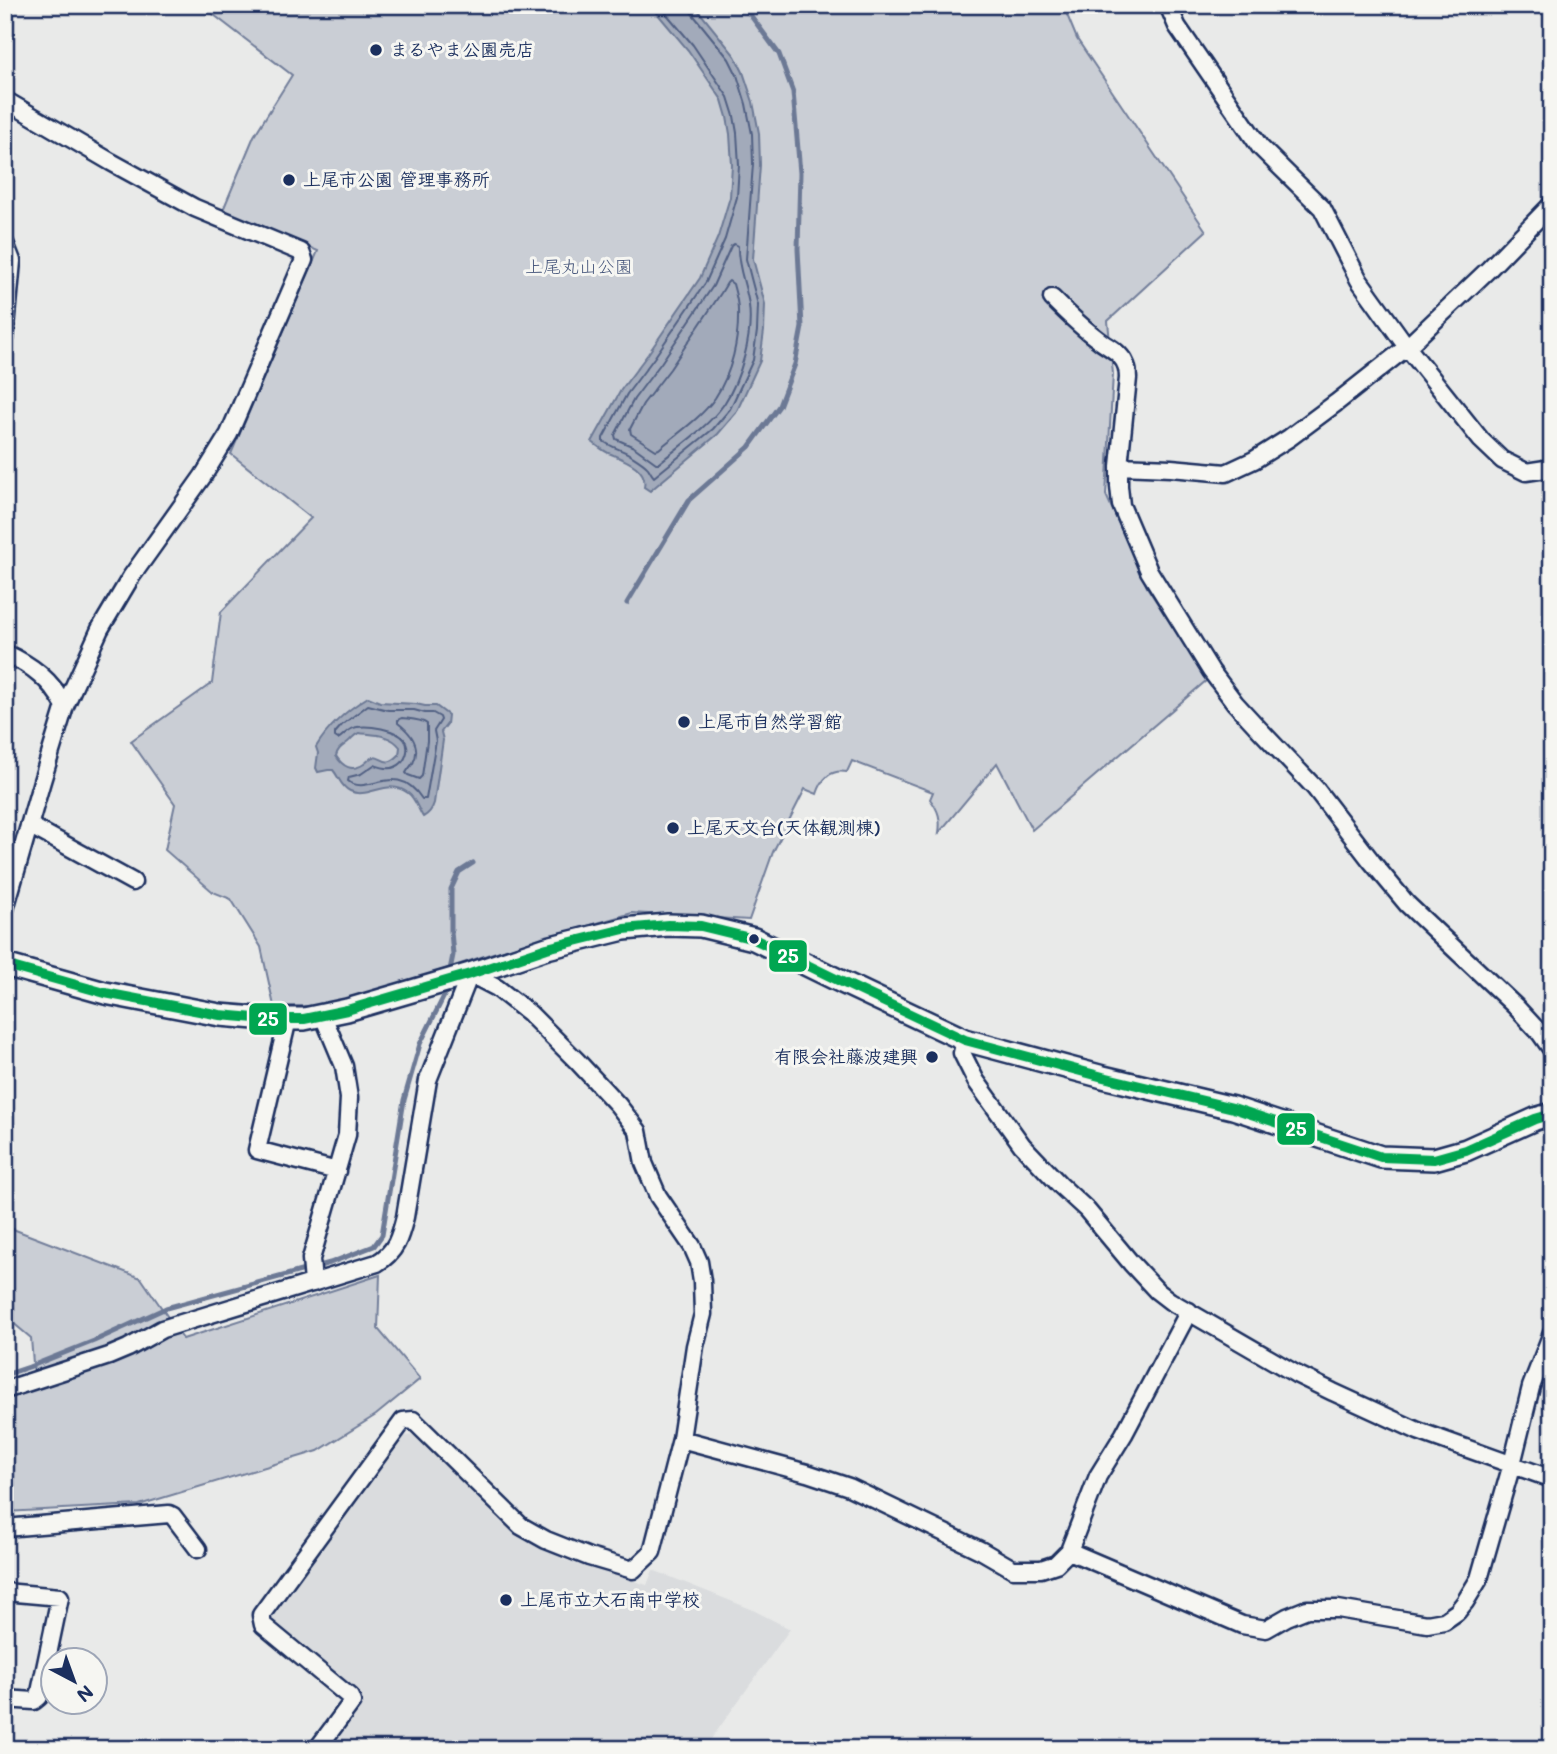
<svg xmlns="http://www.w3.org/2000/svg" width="1557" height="1754" viewBox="0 0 1557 1754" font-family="Mali,'Klee One',sans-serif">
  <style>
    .built { fill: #dadcde }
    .green { fill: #caced5; stroke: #727e9a; stroke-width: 2 }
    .water { fill: #a2aaba; stroke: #6c7995; stroke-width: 2; fill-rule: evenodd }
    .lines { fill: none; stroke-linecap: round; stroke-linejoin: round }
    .shore { stroke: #516083; stroke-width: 2 }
    .stream { stroke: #6c7995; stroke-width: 5 }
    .minor-casing { stroke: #1b2f5e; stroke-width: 21 }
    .tertiary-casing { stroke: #1b2f5e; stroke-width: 26 }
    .minor { stroke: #f6f6f2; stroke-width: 16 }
    .tertiary { stroke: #f6f6f2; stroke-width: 21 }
    .bus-1-casing { stroke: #f6f6f2; stroke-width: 16 }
    .bus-1 { stroke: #00a651; stroke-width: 10 }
    .poi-dot { fill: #1b2f5e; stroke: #f6f6f2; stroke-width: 2.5 }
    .labels { text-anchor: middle; stroke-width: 6; stroke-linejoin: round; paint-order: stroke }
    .poi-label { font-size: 18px; font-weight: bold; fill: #1b2f5e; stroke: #f6f6f2; text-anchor: start }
    .park-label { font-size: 18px; fill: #47577c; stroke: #f6f6f2 }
    .line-badge { stroke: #f6f6f2; stroke-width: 2.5 }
    .badge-label { font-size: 19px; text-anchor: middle; font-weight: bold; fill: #fff }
  </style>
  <rect width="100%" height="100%" fill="#e9eae9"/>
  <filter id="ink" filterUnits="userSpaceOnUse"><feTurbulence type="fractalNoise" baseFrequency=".0143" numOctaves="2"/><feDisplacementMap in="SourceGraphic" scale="14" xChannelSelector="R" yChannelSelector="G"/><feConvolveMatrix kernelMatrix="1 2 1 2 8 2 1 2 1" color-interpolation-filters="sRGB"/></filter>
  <g filter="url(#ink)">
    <!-- built -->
    <path class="built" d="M 415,1435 L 501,1522 L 565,1560 L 647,1585 L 653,1570 L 751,1609 L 790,1629 L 704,1749 L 327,1749 L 362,1699 L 273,1626 L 272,1612 L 403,1436 Z"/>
    <!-- green -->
    <path class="green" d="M 201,5 L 1063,5 L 1077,39 L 1206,231 L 1108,321 L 1113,374 L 1106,495 L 1147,587 L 1207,680 L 1032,830 L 997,763 L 939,833 C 941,819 939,811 930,799 L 933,792 L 852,761 L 847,772 C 830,769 822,779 817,794 L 805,789 L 773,852 L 749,920 L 632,913 L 490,954 L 407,982 L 357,997 L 310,1006 L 274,1006 L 261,947 L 231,899 L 213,892 L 165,850 L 175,804 L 131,741 L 212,683 L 221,612 L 311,518 L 231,454 L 318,251 L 223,210 L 254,136 L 292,75 Z
      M 5,1226 L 141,1278 L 183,1339 L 380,1275 L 378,1329 L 420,1379 L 376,1415 L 318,1451 L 139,1505 L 5,1512 L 5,1397 L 35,1389 L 31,1338 L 5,1316 Z"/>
    <!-- water -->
    <path class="water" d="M 648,5 L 694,5 L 735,56 L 743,72 L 753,102 L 759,133 L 760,165 L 753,259 L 765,304 L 764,331 L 760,361 L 736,413 L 718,434 L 650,491 L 644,487 C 648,468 625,460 611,454 C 604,452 598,446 592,442 L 621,390 L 648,354 L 700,278 L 718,237 L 730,197 L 732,165 L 730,134 L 727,117 L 722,100 L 688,50 L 657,13 Z
      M 368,697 L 380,702 L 416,704 L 425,706 L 436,706 L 448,715 L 447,724 L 441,732 L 443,740 L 434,803 C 432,810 429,814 423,817 C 418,809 415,798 408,793 C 388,777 368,800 350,791 C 341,787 339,777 333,770 L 328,770 L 318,772 L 316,768 L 318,753 L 316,747 C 328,727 347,710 368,697 ZM 359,733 C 374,735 390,734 400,747 L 399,755 C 385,769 383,756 373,757 C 371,757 366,763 364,764 C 352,772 343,767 336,756 C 338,748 342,747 348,742 C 353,738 352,736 359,733 Z"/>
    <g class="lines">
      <!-- shore -->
      <path class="shore" d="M 659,5 L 693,45 L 728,97 L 734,116 L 737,133 L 739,165 L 737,197 L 725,239 L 706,282 L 654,358 L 627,394 L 603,438 L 603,441 C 611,447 620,449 629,454 C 635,458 644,463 648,468 C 650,471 652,475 654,477 L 713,429 L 730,409 L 753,360 L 757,331 L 758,305 L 746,259 L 753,164 L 752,134 L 746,104 L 737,75 L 729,59 L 691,12 L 690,5
        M 734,244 L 738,246 C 737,267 746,284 749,305 C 753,336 741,378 724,404 C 708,427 681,445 659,463 L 656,463 L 634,447 L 616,439 L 615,435 L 634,399 L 661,363 L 713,286 L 731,246 Z
        M 729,281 L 733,284 C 735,292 738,301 738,310 C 739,340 732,372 715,398 C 701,418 678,433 659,449 L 656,450 L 631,434 L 630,429 L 643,404 L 670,369 L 721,293 L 727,283 Z
        M 368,705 L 388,710 L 414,710 L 425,713 L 433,713 L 440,717 L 441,720 L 434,731 L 436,741 L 426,799 L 422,799 C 396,759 368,797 348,781 L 349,777 L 361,774 L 374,765 C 381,767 388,770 395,767 C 406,763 411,748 404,739 C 395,729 369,725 357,727 C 348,728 345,735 338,739 L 335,737 L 335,733 L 342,725 Z
        M 402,718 C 409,719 421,719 427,724 L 427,741 L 422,776 L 419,779 L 408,775 L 406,773 C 408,769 411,766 413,763 C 422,746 411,733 398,723 L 398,720 Z"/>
      <!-- stream -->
      <path class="stream" d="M 627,603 L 689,500 L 749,447 L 779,406 L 795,364 L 802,327 L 798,249 L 800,173 L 793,92 L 779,54 L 743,5
        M 449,975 L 453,955 L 451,931 L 451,889 L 459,872 L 473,863
        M 5,1375 L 29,1367 L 94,1341 L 166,1308 L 330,1263 L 374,1246 L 382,1235 L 404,1100 L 420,1044 L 446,992 L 448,985"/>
      <defs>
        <path id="minor" d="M 1168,5 L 1177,26 L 1260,147 L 1322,208 L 1359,280 L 1407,347 L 1481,440 L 1502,460 L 1526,472 L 1552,468
          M 5,100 L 111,162 L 195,208 L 301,252 L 304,260 L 229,434 L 203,476 L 131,577 L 100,629 L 65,706 L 42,781 L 5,909
          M 5,243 L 12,261 L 5,339
          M 1052,298 C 1067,313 1082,328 1099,340 C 1106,346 1115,349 1121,357 C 1127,363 1128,370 1128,378 L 1119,466 L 1119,486 L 1121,505 L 1149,571 L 1211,671 L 1235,703 L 1259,729 L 1315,788 L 1372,862 L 1407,904 L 1515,1006 L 1540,1033 L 1552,1050
          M 1119,466 L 1171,468 L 1226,473 L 1254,460 L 1289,438 L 1336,403 L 1407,347 L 1489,269 L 1552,204
          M 5,653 C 32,665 51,680 65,706
          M 29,825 L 133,882
          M 288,1019 L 257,1150 L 337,1171
          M 965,1040 L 962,1053 L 976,1081 L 1022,1145 L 1061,1186 L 1086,1209 L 1131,1263 L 1157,1291 L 1170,1301 L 1296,1374 L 1333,1392 L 1418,1431 L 1552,1479
          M 313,1283 L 311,1259 L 347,1135 L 349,1098 L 344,1066 L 323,1016
          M 5,1390 L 109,1356 L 128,1348 L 162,1329 L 377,1263 C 396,1252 400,1237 405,1217 L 428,1080 L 470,974 L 497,988 L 529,1013 L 577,1061 L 618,1105 L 638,1131 L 644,1163 L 658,1196 L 692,1246 L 699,1262 L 702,1281 L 703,1314 L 695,1346 L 681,1439 L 652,1552 L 633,1570 L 589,1557 L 546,1540 L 521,1526 L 413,1420 L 403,1421 L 261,1615 L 263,1625 L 350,1697 L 352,1702 L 317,1749
          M 681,1439 L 807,1473 L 849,1487 L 982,1551 L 1013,1569 L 1041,1569 L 1056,1564 L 1069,1551 L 1098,1476 L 1124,1434 L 1189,1311
          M 5,1528 L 169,1514 L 173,1516 L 198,1549
          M 1069,1551 L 1242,1625 L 1266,1629 L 1287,1617 L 1307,1609 L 1338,1609 L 1427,1624 L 1444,1621 L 1457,1612 L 1465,1602 L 1479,1579 L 1512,1464 L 1531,1387 L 1552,1333
          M 5,1592 L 60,1597 L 39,1697 L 34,1701 L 5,1699"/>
        <path id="tertiary" d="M 5,965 L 105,993 L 220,1015 L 268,1019 L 304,1019 L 347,1010 L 470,974 L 547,948 L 624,929 L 668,925 L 701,926 L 754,939 L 842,982 L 965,1040 L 1103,1077 L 1233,1108 L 1381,1157 L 1434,1159 L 1466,1150 L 1535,1119 L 1552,1114"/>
      </defs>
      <!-- minor casing -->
      <use href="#minor" class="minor-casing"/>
      <!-- tertiary casing -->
      <use href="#tertiary" class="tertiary-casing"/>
      <!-- minor -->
      <use href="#minor" class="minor"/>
      <!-- tertiary -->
      <use href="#tertiary" class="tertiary"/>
      <defs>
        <path id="bus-1" d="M 5,965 L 105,993 L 220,1015 L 268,1019 L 304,1019 L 347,1010 L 470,974 L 547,948 L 624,929 L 668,925 L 701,926 L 754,939 L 842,982 L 965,1040 L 1103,1077 L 1233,1108 L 1381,1157 L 1434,1159 L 1466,1150 L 1535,1119 L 1552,1114"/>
      </defs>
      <!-- bus-1 casing -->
      <use href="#bus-1" class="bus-1-casing"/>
      <!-- bus-1 -->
      <use href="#bus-1" class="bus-1"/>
    </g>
  </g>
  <!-- markers -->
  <g class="poi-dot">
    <circle cx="376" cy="50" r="7"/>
    <circle cx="289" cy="180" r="7"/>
    <circle cx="684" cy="722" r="7"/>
    <circle cx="673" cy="828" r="7"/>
    <circle cx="754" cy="939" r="6"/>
    <circle cx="932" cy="1057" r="7"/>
    <circle cx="506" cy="1600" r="7"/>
  </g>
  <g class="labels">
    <!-- poi labels -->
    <g class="poi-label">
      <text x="390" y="56">まるやま公園売店</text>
      <text x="303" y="186">上尾市公園 管理事務所</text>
      <text x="698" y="728">上尾市自然学習館</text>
      <text x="687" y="834">上尾天文台(天体観測棟)</text>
      <text x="918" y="1063" text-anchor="end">有限会社藤波建興</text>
      <text x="520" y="1606">上尾市立大石南中学校</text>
    </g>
    <!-- park labels -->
    <g class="park-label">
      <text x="579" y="273">上尾丸山公園</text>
    </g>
  </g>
  <g class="line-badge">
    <rect x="768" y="939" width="40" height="34" rx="7" fill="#00a651"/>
    <rect x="248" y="1002" width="40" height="34" rx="7" fill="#00a651"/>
    <rect x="1276" y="1112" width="40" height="34" rx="7" fill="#00a651"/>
  </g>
  <g class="badge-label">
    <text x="788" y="963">25</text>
    <text x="268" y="1026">25</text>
    <text x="1296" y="1136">25</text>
  </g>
  <!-- margin -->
  <rect width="1557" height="1754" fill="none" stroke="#f6f6f2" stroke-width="28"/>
  <rect x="14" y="14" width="1529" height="1726" fill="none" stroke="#1b2f5e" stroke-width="2.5" filter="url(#ink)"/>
  <!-- north arrow -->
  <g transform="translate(74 1681) rotate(139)"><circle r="33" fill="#f6f6f2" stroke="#9ea6b7" stroke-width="2"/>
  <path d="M0-5L12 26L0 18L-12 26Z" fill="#1b2f5e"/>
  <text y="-10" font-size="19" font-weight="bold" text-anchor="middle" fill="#1b2f5e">N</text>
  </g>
</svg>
